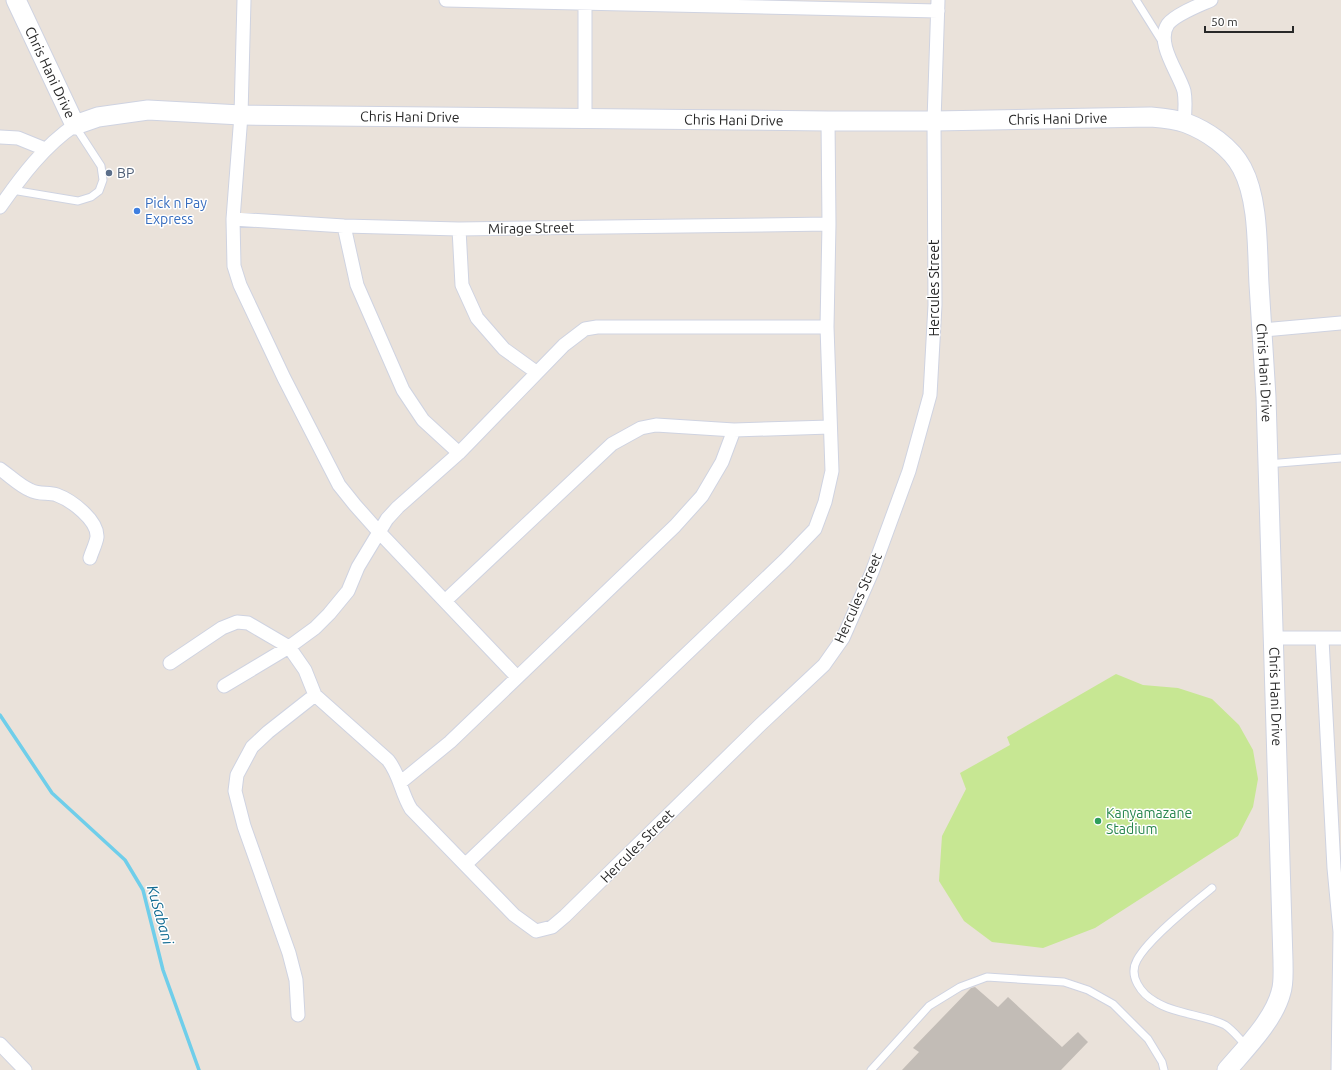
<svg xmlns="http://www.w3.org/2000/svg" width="1341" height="1070" viewBox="0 0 1341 1070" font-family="Ubuntu,sans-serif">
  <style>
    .pitch { fill: #c7e793 }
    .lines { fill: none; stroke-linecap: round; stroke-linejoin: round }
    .stream { stroke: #6fceea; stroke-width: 3.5 }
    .building { fill: #c2bcb6 }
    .lane-casing { stroke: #cfd3e1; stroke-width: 9 }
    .street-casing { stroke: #cfd3e1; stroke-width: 15 }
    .secondary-casing { stroke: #cfd3e1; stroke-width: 21 }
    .lane { stroke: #fff; stroke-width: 7 }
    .street { stroke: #fff; stroke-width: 13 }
    .secondary { stroke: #fff; stroke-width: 19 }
    .service-dot { fill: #5c6f8a; stroke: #fff; stroke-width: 1.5 }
    .shop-dot { fill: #3f7fe0; stroke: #fff; stroke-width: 1.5 }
    .leisure-dot { fill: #2e9e5b; stroke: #fff; stroke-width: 1.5 }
    .labels { text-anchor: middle; stroke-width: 3; stroke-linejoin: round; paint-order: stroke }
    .street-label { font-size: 14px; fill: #282828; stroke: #fff }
    .service-label { font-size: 14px; fill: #4e5e75; stroke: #fff; text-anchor: start }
    .shop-label { font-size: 14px; fill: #366cbe; stroke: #fff; text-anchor: start }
    .leisure-label { font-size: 14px; fill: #27864d; stroke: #fff; text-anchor: start }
    .water-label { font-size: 15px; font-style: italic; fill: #116b92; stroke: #fff }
  </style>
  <rect width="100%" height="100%" fill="#eae2da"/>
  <!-- pitch -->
  <path class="pitch" d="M 1116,674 L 1143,685 L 1178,688 L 1212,699 L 1239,725 L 1253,750 L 1258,779 L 1253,807 L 1238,836 L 1095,928 L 1043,948 L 992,942 L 964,921 L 939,881 L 942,836 L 966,789 L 960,773 L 1010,745 L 1007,737 Z"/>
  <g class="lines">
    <!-- stream -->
    <path class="stream" d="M 0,715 L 52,793 L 125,860 L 143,890 L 163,970 L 199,1070"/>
  </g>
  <!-- building -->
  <path class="building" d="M 975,987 L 998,1007 L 1008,997 L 1062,1047 L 1078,1032 L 1088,1042 L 1061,1070 L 902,1070 L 919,1052 L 913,1048 L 971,988 Z"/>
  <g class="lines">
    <defs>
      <path id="lane" d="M 1136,0 L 1163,43
        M 12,190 L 78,201 L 91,197 L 99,191 L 103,180 L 101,166 L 75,126
        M 1268,464 L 1341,458
        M 1212,888 C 1192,904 1149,938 1137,960 C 1128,976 1141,994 1156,1002 C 1174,1014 1206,1015 1225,1025 C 1233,1030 1240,1040 1247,1046
        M 871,1070 L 929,1006 L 960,987 L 987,977 L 1064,982 L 1088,990 L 1113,1004 L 1148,1039 L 1162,1062 L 1164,1070"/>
      <path id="street" d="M 244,0 L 241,115 L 233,219 L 234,266 L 240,285 L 284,378 L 339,485 L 355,505 L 379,532 L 517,677
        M 446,0 L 938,11
        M 585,118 L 585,4
        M 1184,122 C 1185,112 1186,101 1184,91 C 1179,73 1155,43 1168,24 C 1176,14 1200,5 1211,0
        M 0,137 L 18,138 L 45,149
        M 0,207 C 21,177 44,146 75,125
        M 233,219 L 344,226 L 459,229 L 829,224
        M 344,226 L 357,285 L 403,390 L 423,420 L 459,453
        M 459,229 L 462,285 L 477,318 L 504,349 L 536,372
        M 1263,330 L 1341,323
        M 0,469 C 10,476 20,486 30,490 C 39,495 48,492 57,495 C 71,500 98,520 97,537 C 96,544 92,551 90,558
        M 445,601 L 612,444 L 641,428 L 656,425 L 734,430 L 830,427
        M 1275,638 L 1341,638
        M 1322,639 L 1334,868 L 1340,932 L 1338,1070
        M 170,663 L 222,628 L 237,622 L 248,623 L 289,647 L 305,670 L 315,695 L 388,760 C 400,775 401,793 411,809 L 514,915 L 536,931 L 552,927 L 565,916 L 760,725 L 824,665 L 843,638 L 872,572 L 909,471 L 930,395 L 935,305 L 934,121 L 938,0
        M 224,686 L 289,647 L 315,628 L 329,614 L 348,591 L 358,567 L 387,519 L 398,507 L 459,453 L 564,345 L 585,329 L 597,327 L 827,327
        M 401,782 L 450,742 L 675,526 L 702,496 L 722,462 L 734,430
        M 466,864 L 785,560 L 815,529 L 825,502 L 832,471 L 827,327 L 829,224 L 828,121
        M 298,1015 L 296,980 L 289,953 L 244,826 L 235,791 L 237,775 L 252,747 L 268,732 L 315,695
        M 0,1044 L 25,1070"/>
      <g id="secondary">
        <path id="s1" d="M 16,0 L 75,125 L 98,117 L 148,110 L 241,115 L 828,121 L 934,121 L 1150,117 C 1162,118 1175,119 1186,123 C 1207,131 1231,147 1242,168 C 1259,200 1257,248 1259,284 C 1261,322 1264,359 1266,397 C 1273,585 1278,773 1283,961 C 1283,971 1284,983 1281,992 C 1274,1020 1245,1049 1227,1070"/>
      </g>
    </defs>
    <!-- lane casing -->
    <use href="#lane" class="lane-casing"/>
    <!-- street casing -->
    <use href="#street" class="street-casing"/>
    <!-- secondary casing -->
    <use href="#secondary" class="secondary-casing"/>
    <!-- lane -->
    <use href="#lane" class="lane"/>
    <!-- street -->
    <use href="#street" class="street"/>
    <!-- secondary -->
    <use href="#secondary" class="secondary"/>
  </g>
  <!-- markers -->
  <circle class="service-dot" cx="109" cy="173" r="4"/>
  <circle class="shop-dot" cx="137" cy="211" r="4"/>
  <circle class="leisure-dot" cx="1098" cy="821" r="4"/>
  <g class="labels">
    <!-- street labels -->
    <g class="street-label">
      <text dy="5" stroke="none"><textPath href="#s1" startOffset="80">Chris Hani Drive</textPath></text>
      <text dy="5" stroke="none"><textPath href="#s1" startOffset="475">Chris Hani Drive</textPath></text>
      <text dy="5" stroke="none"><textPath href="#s1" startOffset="1123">Chris Hani Drive</textPath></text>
      <text dy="5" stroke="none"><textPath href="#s1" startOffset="799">Chris Hani Drive</textPath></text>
      <text transform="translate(531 228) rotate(-1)" y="5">Mirage Street</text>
      <text transform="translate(934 288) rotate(-90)" y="5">Hercules Street</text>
      <text dy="5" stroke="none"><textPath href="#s1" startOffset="1532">Chris Hani Drive</textPath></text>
      <text transform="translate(858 598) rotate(-66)" y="5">Hercules Street</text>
      <text dy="5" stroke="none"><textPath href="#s1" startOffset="1856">Chris Hani Drive</textPath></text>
      <text transform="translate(637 846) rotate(-45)" y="5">Hercules Street</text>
    </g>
    <!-- service labels -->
    <g class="service-label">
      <text x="117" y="178">BP</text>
    </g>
    <!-- shop labels -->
    <g class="shop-label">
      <text x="145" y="208">Pick n Pay<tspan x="145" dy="16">Express</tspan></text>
    </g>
    <!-- leisure labels -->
    <g class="leisure-label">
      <text x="1106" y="818">Kanyamazane<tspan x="1106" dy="16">Stadium</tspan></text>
    </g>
    <!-- water labels -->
    <g class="water-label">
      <text transform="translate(160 915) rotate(74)" y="5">KuSabani</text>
    </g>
  </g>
  <!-- scale -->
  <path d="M1205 26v6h88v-6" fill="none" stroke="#282828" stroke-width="2"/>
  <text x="1211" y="26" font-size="12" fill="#282828" stroke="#ffffff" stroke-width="3" paint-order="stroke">50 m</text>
</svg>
